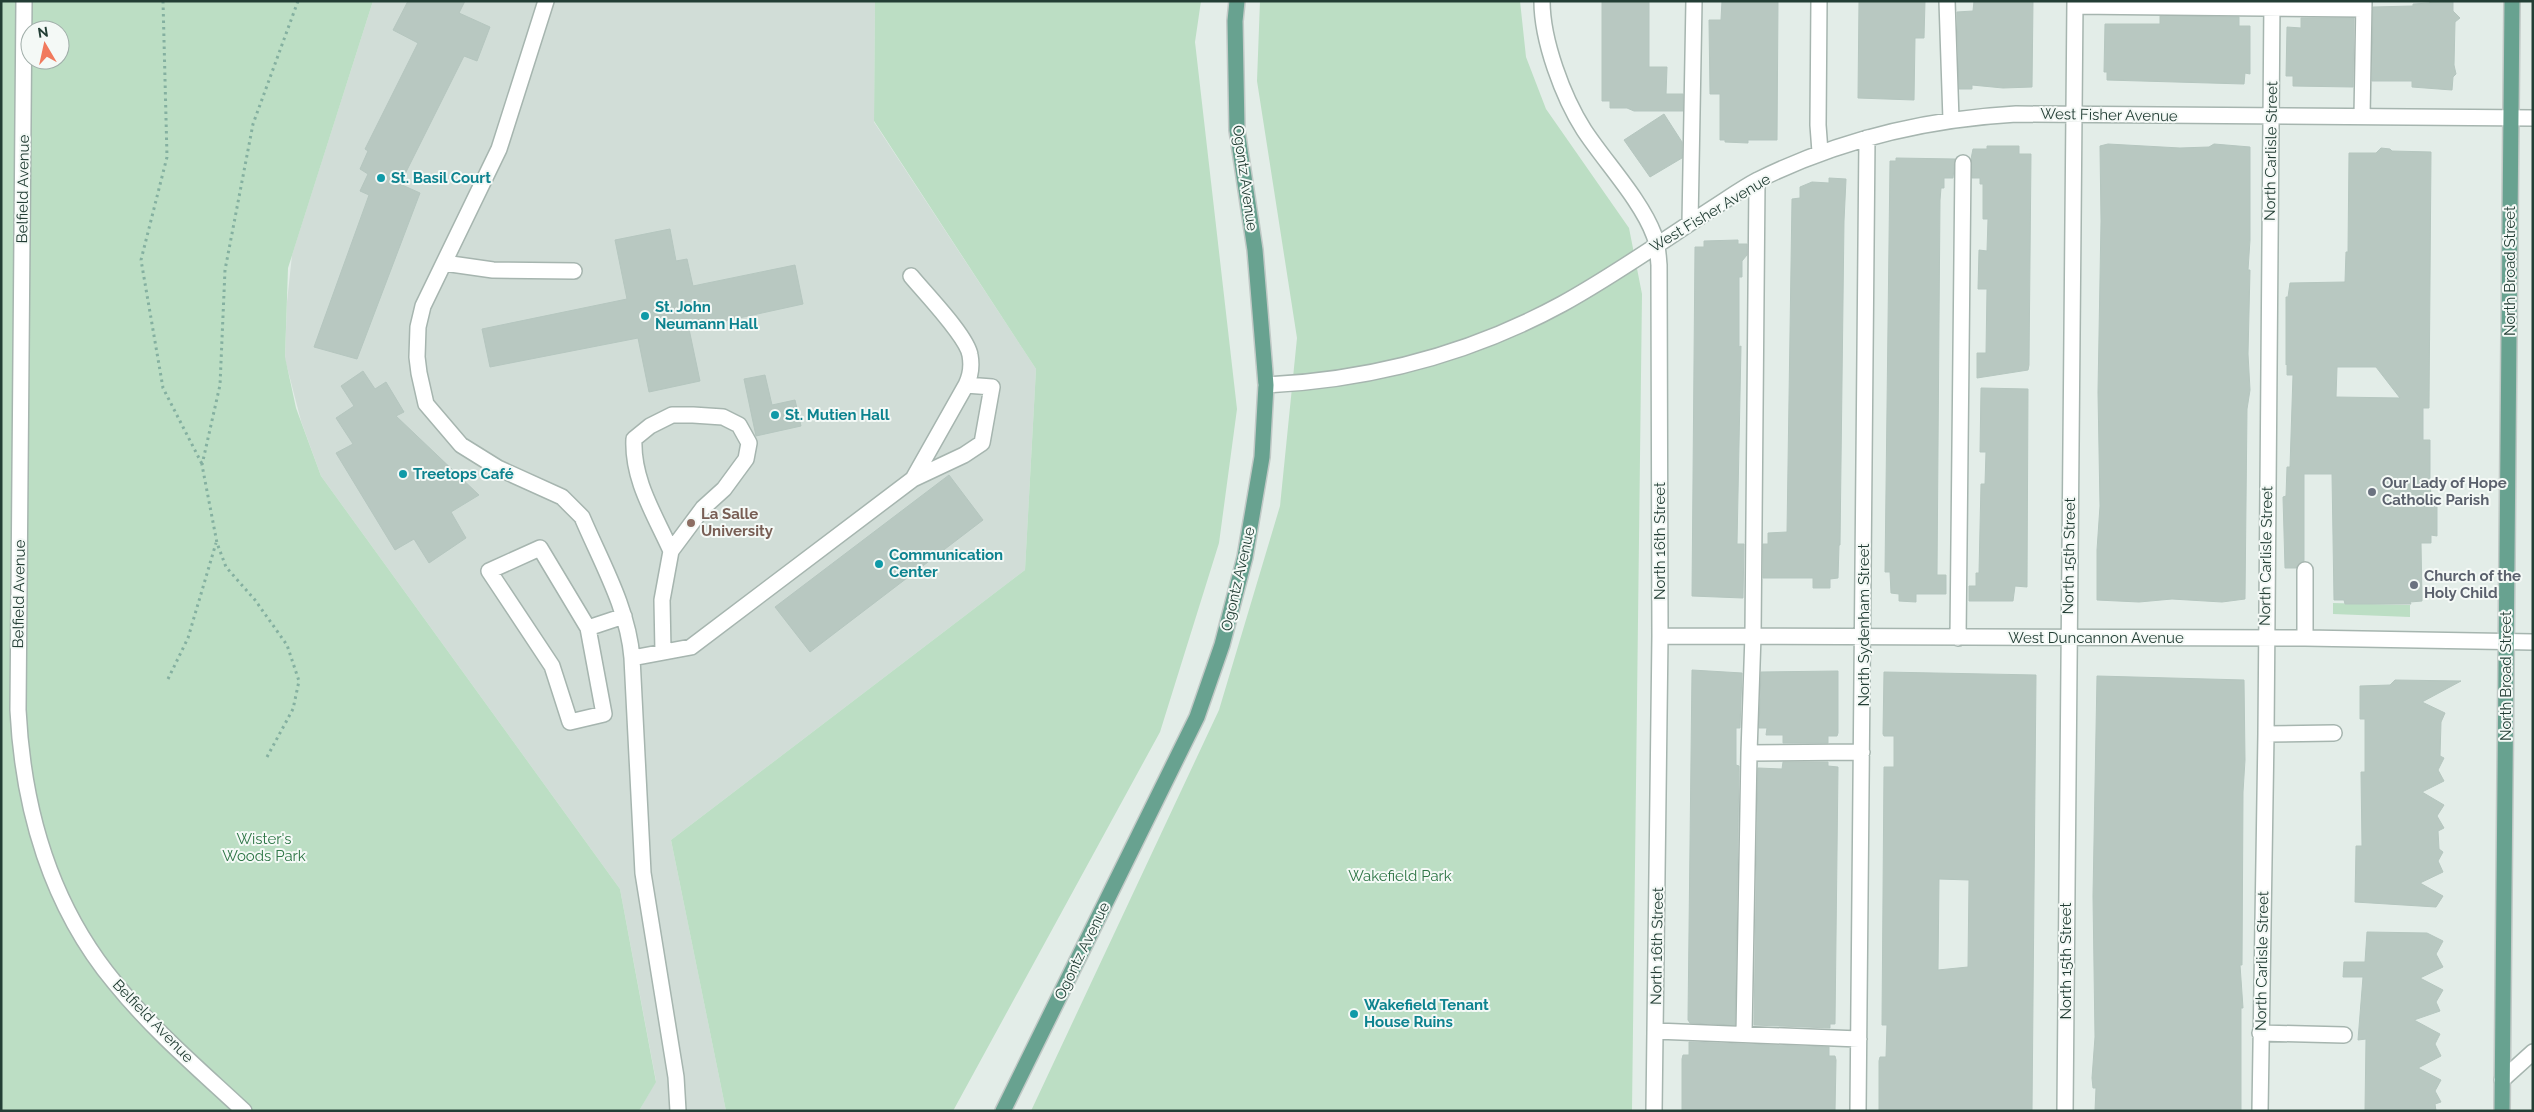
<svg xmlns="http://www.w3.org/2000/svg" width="2534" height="1112" viewBox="0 0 2534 1112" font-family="Raleway,sans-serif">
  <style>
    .built { fill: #d1ddd7 }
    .green { fill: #bcdec4; fill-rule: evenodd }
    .building { fill: #b8c8c1; stroke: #b5c6bf; fill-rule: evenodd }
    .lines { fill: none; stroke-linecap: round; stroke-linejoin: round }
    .minor-casing { stroke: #a6b5af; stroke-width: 18 }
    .major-casing { stroke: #c1c9c6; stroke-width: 18 }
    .path { stroke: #84b0a0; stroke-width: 3; stroke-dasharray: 2.5 4; stroke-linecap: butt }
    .minor { stroke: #fff; stroke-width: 15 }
    .major { stroke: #68a290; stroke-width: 15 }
    .culture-dot { fill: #0f9aa8; stroke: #f4f9f6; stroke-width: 2 }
    .worship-dot { fill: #6b7280; stroke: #f4f9f6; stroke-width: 2 }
    .education-dot { fill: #8d6e63; stroke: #f4f9f6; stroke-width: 2 }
    .labels { text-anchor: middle; stroke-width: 4; stroke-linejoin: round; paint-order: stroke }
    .street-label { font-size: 15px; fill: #233e35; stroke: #f4f9f6 }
    .culture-label { font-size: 15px; font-weight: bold; fill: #0d838f; stroke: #f4f9f6; text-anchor: start }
    .worship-label { font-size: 15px; font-weight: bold; fill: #5b616d; stroke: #f4f9f6; text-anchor: start }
    .education-label { font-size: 15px; font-weight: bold; fill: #785e54; stroke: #f4f9f6; text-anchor: start }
    .park-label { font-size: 15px; fill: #2d7545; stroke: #f4f9f6 }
  </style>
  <rect width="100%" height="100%" fill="#e3ede8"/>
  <!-- built -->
  <path class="built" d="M 373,1 L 875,1 L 874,122 L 1036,369 L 1025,570 L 671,840 L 726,1111 L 639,1111 L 656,1081 L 620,889 L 321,476 L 301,421 L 285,359 L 287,302 L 292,255 Z"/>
  <!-- green -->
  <path class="green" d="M 1,1 L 373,1 L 288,268 L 285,357 L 296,408 L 321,476 L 620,889 L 656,1082 L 639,1111 L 1,1111 ZM 30,30 L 60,30 L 60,60 L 30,60 Z
    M 875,1 L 1201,1 L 1195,42 L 1237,409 L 1219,543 L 1160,732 L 953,1111 L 726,1111 L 671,840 L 1025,570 L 1036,369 L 874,121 Z
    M 1260,1 L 1520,1 L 1526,57 L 1546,109 L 1629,228 L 1642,294 L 1632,1111 L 1031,1111 L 1219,710 L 1280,506 L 1297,338 L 1257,81 Z
    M 2333,603 L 2410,605 L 2410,617 L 2333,614 Z"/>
  <!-- building -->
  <path class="building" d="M 408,1 L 465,1 L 459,13 L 490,27 L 477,61 L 464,56 L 400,184 L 420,193 L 357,359 L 314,347 L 369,195 L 360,191 L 368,174 L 360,169 L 368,151 L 365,149 L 418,43 L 393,30 Z
    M 1602,1 L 1649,1 L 1649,67 L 1667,67 L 1666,94 L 1683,94 L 1683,111 L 1634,111 L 1627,108 L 1610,108 L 1610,101 L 1602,101 Z
    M 1722,1 L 1778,1 L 1777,140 L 1748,140 L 1748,143 L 1725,142 L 1725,140 L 1720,140 L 1720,94 L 1710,94 L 1709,20 L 1721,20 Z
    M 1859,1 L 1925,1 L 1924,38 L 1915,38 L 1914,100 L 1858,98 Z
    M 1974,1 L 2033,1 L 2032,87 L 2003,88 L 1972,85 L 1972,89 L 1959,89 L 1957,12 L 1973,11 Z
    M 2430,1 L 2453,1 L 2453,11 L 2460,18 L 2455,22 L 2454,65 L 2456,74 L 2453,77 L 2452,90 L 2412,87 L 2412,81 L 2372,81 L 2373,7 L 2413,6 L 2413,4 L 2430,3 Z
    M 2160,16 L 2239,17 L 2239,26 L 2250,26 L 2250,74 L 2245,73 L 2244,84 L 2107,80 L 2107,72 L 2104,72 L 2105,24 L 2160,24 Z
    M 2301,18 L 2354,18 L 2353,87 L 2293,86 L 2293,76 L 2286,76 L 2287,27 L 2301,28 Z
    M 1664,114 L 1682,142 L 1682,158 L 1650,177 L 1624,140 Z
    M 2108,144 L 2180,148 L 2209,147 L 2214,144 L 2250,147 L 2250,240 L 2248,270 L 2250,270 L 2248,354 L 2250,390 L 2247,409 L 2245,599 L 2222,602 L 2172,599 L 2139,602 L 2097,600 L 2097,550 L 2100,506 L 2098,392 L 2101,221 L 2100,146 Z
    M 1987,146 L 2019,146 L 2019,154 L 2031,154 L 2029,365 L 2028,370 L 1977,378 L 1977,353 L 1986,353 L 1987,289 L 1978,289 L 1979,250 L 1987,251 L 1988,219 L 1983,219 L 1983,184 L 1980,184 L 1980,178 L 1972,178 L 1971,159 L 1973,149 L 1987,149 Z
    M 2381,148 L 2390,149 L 2392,151 L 2431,152 L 2429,408 L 2423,408 L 2423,440 L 2430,440 L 2430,478 L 2431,498 L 2437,498 L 2437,536 L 2431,535 L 2431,543 L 2421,543 L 2422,601 L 2410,602 L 2411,604 L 2345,604 L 2344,600 L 2334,600 L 2332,474 L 2304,474 L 2304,561 L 2296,568 L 2285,568 L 2283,497 L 2286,496 L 2287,467 L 2290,467 L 2293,375 L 2287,375 L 2287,364 L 2286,365 L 2286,297 L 2288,297 L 2290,283 L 2345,282 L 2346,252 L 2348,252 L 2349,153 L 2376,153 ZM 2337,367 L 2376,367 L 2400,398 L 2336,397 Z
    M 1896,158 L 1955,159 L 1953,178 L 1944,178 L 1944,188 L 1941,188 L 1940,200 L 1937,575 L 1946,575 L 1946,594 L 1916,594 L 1916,602 L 1899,601 L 1899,594 L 1891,593 L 1890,572 L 1885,572 L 1890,161 L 1896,161 Z
    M 1829,178 L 1846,179 L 1844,221 L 1840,545 L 1839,545 L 1838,578 L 1830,579 L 1830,588 L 1813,588 L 1813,578 L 1763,578 L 1763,544 L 1768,544 L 1768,533 L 1787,532 L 1792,199 L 1800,198 L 1800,187 L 1812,182 L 1829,183 Z
    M 670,229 L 676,261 L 687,259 L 693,286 L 795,265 L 803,304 L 689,329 L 700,381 L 649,392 L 638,338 L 490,367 L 482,329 L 627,299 L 615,240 Z
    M 1738,240 L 1738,244 L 1747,244 L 1747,255 L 1742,261 L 1742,277 L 1739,277 L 1739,347 L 1741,346 L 1737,544 L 1744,544 L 1743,598 L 1692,596 L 1695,247 L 1704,247 L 1704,241 Z
    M 363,371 L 375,389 L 386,382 L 404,412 L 396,416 L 479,495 L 451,512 L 466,538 L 429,563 L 414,539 L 395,550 L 336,453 L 353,444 L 336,418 L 354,406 L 341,386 Z
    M 765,375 L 772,405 L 795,400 L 801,426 L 756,436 L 744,379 Z
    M 1981,388 L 2028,389 L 2027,587 L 2015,586 L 2013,601 L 1969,601 L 1969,586 L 1976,586 L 1976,573 L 1979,573 L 1981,484 L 1985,484 L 1986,452 L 1980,452 Z
    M 949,475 L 983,520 L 810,652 L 775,607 Z
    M 1692,670 L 1742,673 L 1740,728 L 1736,728 L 1736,765 L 1739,766 L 1735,1025 L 1690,1023 L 1688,1020 Z
    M 1838,671 L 1838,733 L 1837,736 L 1828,736 L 1828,743 L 1783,743 L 1783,735 L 1766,735 L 1767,728 L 1759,728 L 1761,672 Z
    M 1884,672 L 2036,675 L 2032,1111 L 1879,1111 L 1879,1061 L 1880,1057 L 1886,1057 L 1887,1025 L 1882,1025 L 1884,767 L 1894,767 L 1894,736 L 1884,736 L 1883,734 ZM 1939,879 L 1969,880 L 1968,967 L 1938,970 Z
    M 2097,676 L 2244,680 L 2245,760 L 2243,792 L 2242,965 L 2240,965 L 2243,1008 L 2241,1008 L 2241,1111 L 2095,1111 L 2096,1088 L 2093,1088 L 2092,1078 L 2095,1037 L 2093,896 Z
    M 2395,680 L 2461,681 L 2422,702 L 2445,713 L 2441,722 L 2440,756 L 2444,758 L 2438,770 L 2444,781 L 2422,792 L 2444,805 L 2437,816 L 2444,828 L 2438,831 L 2439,849 L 2443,852 L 2438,861 L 2443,872 L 2420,883 L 2443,896 L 2436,907 L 2355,902 L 2356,846 L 2362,846 L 2361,772 L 2365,772 L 2365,719 L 2360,719 L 2360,686 L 2390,685 Z
    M 1783,762 L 1828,762 L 1828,766 L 1838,767 L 1835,1024 L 1830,1024 L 1830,1028 L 1754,1025 L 1758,768 L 1782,769 Z
    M 2367,932 L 2427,933 L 2443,941 L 2436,954 L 2443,967 L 2420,978 L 2443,990 L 2436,1002 L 2440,1011 L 2414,1020 L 2440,1034 L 2435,1044 L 2441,1056 L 2418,1068 L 2441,1080 L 2435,1091 L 2441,1102 L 2435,1104 L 2436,1111 L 2365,1111 L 2366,1039 L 2358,1040 L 2363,977 L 2343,977 L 2344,962 L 2365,962 Z
    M 1689,1042 L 1829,1047 L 1829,1056 L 1835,1056 L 1836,1060 L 1835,1111 L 1682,1111 L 1682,1059 L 1683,1055 L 1689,1055 Z"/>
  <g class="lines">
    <defs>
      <path id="minor" d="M 24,1 L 18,710 C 23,809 51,906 115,983 C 153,1030 200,1070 244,1111
        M 546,1 L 499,149 L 423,306 L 418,327 L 417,357 L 419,373 L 426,404 L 461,445 L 498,468 L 562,497 L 582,517 C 601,562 628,608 632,658 L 643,873 L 676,1077 L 678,1111
        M 1542,1 C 1542,41 1563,97 1584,130 C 1605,162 1641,200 1654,235 C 1658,244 1658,255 1659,265 L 1660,636 L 1654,1111
        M 1819,1 L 1818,125 L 1820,152
        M 1947,1 L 1951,120
        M 2075,6 L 2364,9
        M 2362,117 L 2364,1
        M 1690,223 L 1694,1
        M 444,263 L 493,270 L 574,271
        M 911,276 C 924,292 967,336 970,355 C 972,366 971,375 966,385
        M 1266,385 C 1369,380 1470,354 1562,304 C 1613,276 1661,242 1710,210 C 1726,200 1741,189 1758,180 C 1839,140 1927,119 2016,114 L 2533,118
        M 588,628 L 604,714 L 570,722 L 552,666 L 489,571 L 540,548 L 588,628 L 624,616
        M 1660,636 L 2305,638 L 2533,642
        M 1958,638 L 1963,163
        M 2305,638 L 2305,570
        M 663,652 L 662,600 L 671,551 L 703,508 L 724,489 L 746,459 L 749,443 L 739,425 L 723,417 L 693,415 L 672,415 L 650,426 L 634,439 C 632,480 655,515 671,551
        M 632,658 L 691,647 L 913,479 L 964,455 L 982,443 L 992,387 L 966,385 L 913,479
        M 2266,734 L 2334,733
        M 1749,753 L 1862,752
        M 1656,1031 L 1859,1039
        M 2260,1033 L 2344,1035
        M 1744,1034 L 1749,753 L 1753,635 L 1757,181
        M 2502,1080 L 2533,1052
        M 1858,1111 L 1867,138
        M 2065,1111 L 2075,1
        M 2260,1111 L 2266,734 L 2272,1"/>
      <path id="major" d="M 1003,1111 L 1197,717 L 1222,645 L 1245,557 L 1262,457 L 1266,385 L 1255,250 L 1237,130 L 1235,21 L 1237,1
        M 2502,1111 L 2512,1"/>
    </defs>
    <!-- minor casing -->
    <use href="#minor" class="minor-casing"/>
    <!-- major casing -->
    <use href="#major" class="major-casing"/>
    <!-- path -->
    <path class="path" d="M 163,1 L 167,157 L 141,260 L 163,388 L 202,464
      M 168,679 L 188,638 L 216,543
      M 267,757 L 293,709 L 299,681 L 287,645 L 255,600 L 226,567 L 217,543 L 202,465 L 220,385 L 225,270 L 253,124 L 298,1"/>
    <!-- minor -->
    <use href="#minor" class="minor"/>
    <!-- major -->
    <use href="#major" class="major"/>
  </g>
  <!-- markers -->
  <g class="culture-dot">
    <circle cx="381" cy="178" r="5"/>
    <circle cx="645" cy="316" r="5"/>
    <circle cx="775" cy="415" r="5"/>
    <circle cx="403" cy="474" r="5"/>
    <circle cx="879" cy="564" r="5"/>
    <circle cx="1354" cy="1014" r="5"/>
  </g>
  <g class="worship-dot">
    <circle cx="2372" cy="492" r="5"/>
    <circle cx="2414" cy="585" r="5"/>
  </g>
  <circle class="education-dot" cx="691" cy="523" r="5"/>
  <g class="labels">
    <!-- street labels -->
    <g class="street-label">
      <text transform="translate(2109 115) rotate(1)" y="5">West Fisher Avenue</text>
      <text transform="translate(2271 151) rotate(-89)" y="5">North Carlisle Street</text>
      <text transform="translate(1245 178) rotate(82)" y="5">Ogontz Avenue</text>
      <text transform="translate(23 189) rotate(-89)" y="5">Belfield Avenue</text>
      <text transform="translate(1710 213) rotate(-31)" y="5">West Fisher Avenue</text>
      <text transform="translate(2510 271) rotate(-90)" y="5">North Broad Street</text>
      <text transform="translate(1660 541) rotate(-90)" y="5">North 16th Street</text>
      <text transform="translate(2069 556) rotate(-89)" y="5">North 15th Street</text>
      <text transform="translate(2266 556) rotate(-89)" y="5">North Carlisle Street</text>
      <text transform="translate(1238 579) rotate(-77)" y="5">Ogontz Avenue</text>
      <text transform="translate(19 594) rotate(-89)" y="5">Belfield Avenue</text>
      <text transform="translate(1864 625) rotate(-90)" y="5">North Sydenham Street</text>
      <text x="2096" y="643">West Duncannon Avenue</text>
      <text transform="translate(2506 676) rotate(-90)" y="5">North Broad Street</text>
      <text transform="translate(1657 946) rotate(-89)" y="5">North 16th Street</text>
      <text transform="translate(1082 951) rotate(-64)" y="5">Ogontz Avenue</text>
      <text transform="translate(2066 961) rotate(-90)" y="5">North 15th Street</text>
      <text transform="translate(2262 961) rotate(-89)" y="5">North Carlisle Street</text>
      <text transform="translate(153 1021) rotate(46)" y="5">Belfield Avenue</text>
    </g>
    <!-- culture labels -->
    <g class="culture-label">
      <text x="391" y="183">St. Basil Court</text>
      <text x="655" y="312">St. John<tspan x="655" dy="17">Neumann Hall</tspan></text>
      <text x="785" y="420">St. Mutien Hall</text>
      <text x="413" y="479">Treetops Café</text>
      <text x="889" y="560">Communication<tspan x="889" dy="17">Center</tspan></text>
      <text x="1364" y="1010">Wakefield Tenant<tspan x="1364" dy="17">House Ruins</tspan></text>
    </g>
    <!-- worship labels -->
    <g class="worship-label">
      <text x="2382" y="488">Our Lady of Hope<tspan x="2382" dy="17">Catholic Parish</tspan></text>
      <text x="2424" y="581">Church of the<tspan x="2424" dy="17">Holy Child</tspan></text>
    </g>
    <!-- education labels -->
    <g class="education-label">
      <text x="701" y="519">La Salle<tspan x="701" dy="17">University</tspan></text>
    </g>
    <!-- park labels -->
    <g class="park-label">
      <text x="264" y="844">Wister's<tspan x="264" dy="17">Woods Park</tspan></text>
      <text x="1400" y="881">Wakefield Park</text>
    </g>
  </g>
  <!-- border -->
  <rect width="2534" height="1112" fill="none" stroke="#233e35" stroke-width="5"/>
  <!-- north arrow -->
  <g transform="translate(45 45) rotate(351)"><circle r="24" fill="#f4f9f6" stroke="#a0aea9"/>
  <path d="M0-4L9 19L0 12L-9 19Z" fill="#f17a5d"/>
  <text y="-8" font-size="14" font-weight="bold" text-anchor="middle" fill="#233e35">N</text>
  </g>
</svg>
